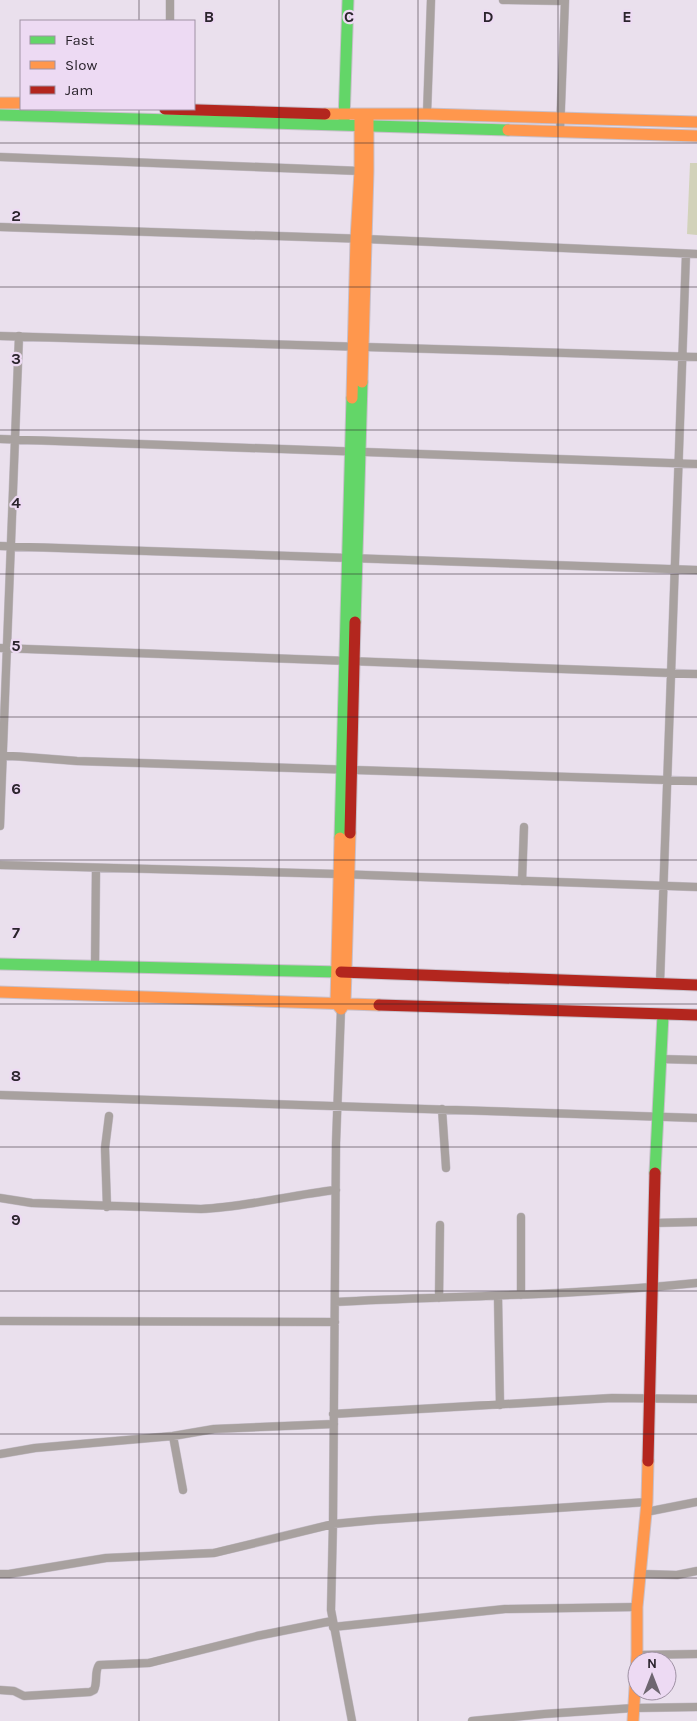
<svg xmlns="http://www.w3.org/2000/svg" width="697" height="1721" viewBox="0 0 697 1721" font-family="Karla,sans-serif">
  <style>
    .green { fill: #d2d2ba }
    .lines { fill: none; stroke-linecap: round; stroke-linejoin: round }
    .street-casing { stroke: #c7bfca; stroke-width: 9 }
    .fast-casing { stroke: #c7bfca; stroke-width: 13 }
    .slow-casing { stroke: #c7bfca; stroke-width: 13 }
    .jam-casing { stroke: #c7bfca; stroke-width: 13 }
    .street { stroke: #a8a19f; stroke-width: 8 }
    .fast { stroke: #63d668; stroke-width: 11 }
    .slow { stroke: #ff974d; stroke-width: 11 }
    .jam { stroke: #b3261e; stroke-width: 11 }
    .grid { fill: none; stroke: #2b242d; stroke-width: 1; stroke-opacity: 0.55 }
    .grid-label { font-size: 16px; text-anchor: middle; font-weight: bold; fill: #2b242d; stroke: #eddaf3; stroke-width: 4.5; stroke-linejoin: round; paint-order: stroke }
  </style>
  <rect width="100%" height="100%" fill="#eae0ed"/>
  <!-- green -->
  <path class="green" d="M 690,163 L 697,163 L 697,235 L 687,234 Z"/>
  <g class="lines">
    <defs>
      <path id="street" d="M 503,0 L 565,1
        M 170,21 L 170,0
        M 427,114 L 431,0
        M 560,132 L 565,0
        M 0,157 L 360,171
        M 0,227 L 366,239 L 697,254
        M 0,336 L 697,357
        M 0,439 L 697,464
        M 0,546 L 697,570
        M 0,648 L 697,674
        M 0,755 L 77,761 L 697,781
        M 0,826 L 19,336
        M 0,865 L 338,874 L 697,887
        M 522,881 L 524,827
        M 95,966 L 96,868
        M 660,983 L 686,254
        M 341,1009 L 336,1143 L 333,1523 L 331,1610 L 352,1721
        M 660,1059 L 697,1060
        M 0,1095 L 697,1118
        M 442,1109 L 446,1168
        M 0,1198 L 32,1203 L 201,1209 C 247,1207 290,1195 336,1190
        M 107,1207 L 105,1148 L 109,1116
        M 521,1217 L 521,1295
        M 653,1223 L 697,1222
        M 498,1297 L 500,1405
        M 439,1298 L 440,1225
        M 335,1302 C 456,1296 577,1295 697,1283
        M 0,1321 L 335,1322
        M 333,1414 L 612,1398 L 697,1399
        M 173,1436 L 183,1490
        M 0,1454 L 35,1448 L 173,1436 L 214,1429 L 334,1424
        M 646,1512 L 697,1502
        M 0,1574 L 9,1574 L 106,1558 L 214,1553 L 333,1524 L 376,1520 L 647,1502
        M 641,1574 L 677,1575 L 697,1571
        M 333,1627 L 505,1609 L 637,1607
        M 637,1655 L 697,1654
        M 0,1690 L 14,1691 L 24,1696 L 90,1692 L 94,1690 C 98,1682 94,1672 99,1665 L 149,1663 L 257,1636 L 332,1621
        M 472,1721 L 544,1714 L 634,1708 L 697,1707"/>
      <path id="fast" d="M 0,115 L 508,130
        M 344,121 L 348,0
        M 355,622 L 362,382
        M 340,838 L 352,398
        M 0,964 L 341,972
        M 655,1173 L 663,1015"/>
      <path id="slow" d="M 0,103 L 21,103
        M 325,114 L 427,114 L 697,122
        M 508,130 L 697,136
        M 362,382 L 368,171 L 368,115
        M 352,398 L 356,239 L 360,171 L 360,115
        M 340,838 L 336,1003 L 341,1009 L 345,1003 L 350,833
        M 0,992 L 379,1005
        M 633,1721 L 637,1655 L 637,1607 L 647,1502 L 648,1461"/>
      <path id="jam" d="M 165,109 L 325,114
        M 350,833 L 355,622
        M 341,972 L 697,985
        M 379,1005 L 697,1015
        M 648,1461 L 655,1173"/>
    </defs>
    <!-- street casing -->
    <use href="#street" class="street-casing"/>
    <!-- fast casing -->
    <use href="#fast" class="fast-casing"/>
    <!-- slow casing -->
    <use href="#slow" class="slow-casing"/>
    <!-- jam casing -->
    <use href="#jam" class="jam-casing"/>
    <!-- street -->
    <use href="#street" class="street"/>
    <!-- fast -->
    <use href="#fast" class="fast"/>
    <!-- slow -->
    <use href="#slow" class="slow"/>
    <!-- jam -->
    <use href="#jam" class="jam"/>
  </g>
  <!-- grid -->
  <path class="grid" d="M 139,0 L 139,21M 279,0 L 279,1721M 418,0 L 418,1721M 558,0 L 558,1721M 139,109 L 139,1721M 0,143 L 697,143M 0,287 L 697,287M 0,430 L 697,430M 0,574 L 697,574M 0,717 L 697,717M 0,860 L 697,860M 0,1004 L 697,1004M 0,1147 L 697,1147M 0,1291 L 697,1291M 0,1434 L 697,1434M 0,1578 L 697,1578"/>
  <g class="grid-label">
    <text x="209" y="22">B</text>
    <text x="349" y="22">C</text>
    <text x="488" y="22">D</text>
    <text x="627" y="22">E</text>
    <text x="16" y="221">2</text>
    <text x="16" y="364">3</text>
    <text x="16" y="508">4</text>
    <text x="16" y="651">5</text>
    <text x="16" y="794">6</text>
    <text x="16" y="938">7</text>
    <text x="16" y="1081">8</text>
    <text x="16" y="1225">9</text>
  </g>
  <!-- legend -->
  <rect x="20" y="20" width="175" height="90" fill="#eddaf3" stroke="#9f91a4"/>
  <rect x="30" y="36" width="25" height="8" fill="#63d668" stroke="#9f91a4"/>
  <text x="65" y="45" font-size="15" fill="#2b242d">Fast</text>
  <rect x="30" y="61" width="25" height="8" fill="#ff974d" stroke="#9f91a4"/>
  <text x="65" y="70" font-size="15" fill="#2b242d">Slow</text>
  <rect x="30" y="86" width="25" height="8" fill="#b3261e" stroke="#9f91a4"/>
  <text x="65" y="95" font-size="15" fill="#2b242d">Jam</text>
  <!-- north arrow -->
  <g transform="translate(652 1676)"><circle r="24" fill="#eddaf3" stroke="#9f91a4"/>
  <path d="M0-4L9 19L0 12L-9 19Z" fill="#6e6670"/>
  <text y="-8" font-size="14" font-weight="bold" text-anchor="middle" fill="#2b242d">N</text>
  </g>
</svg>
